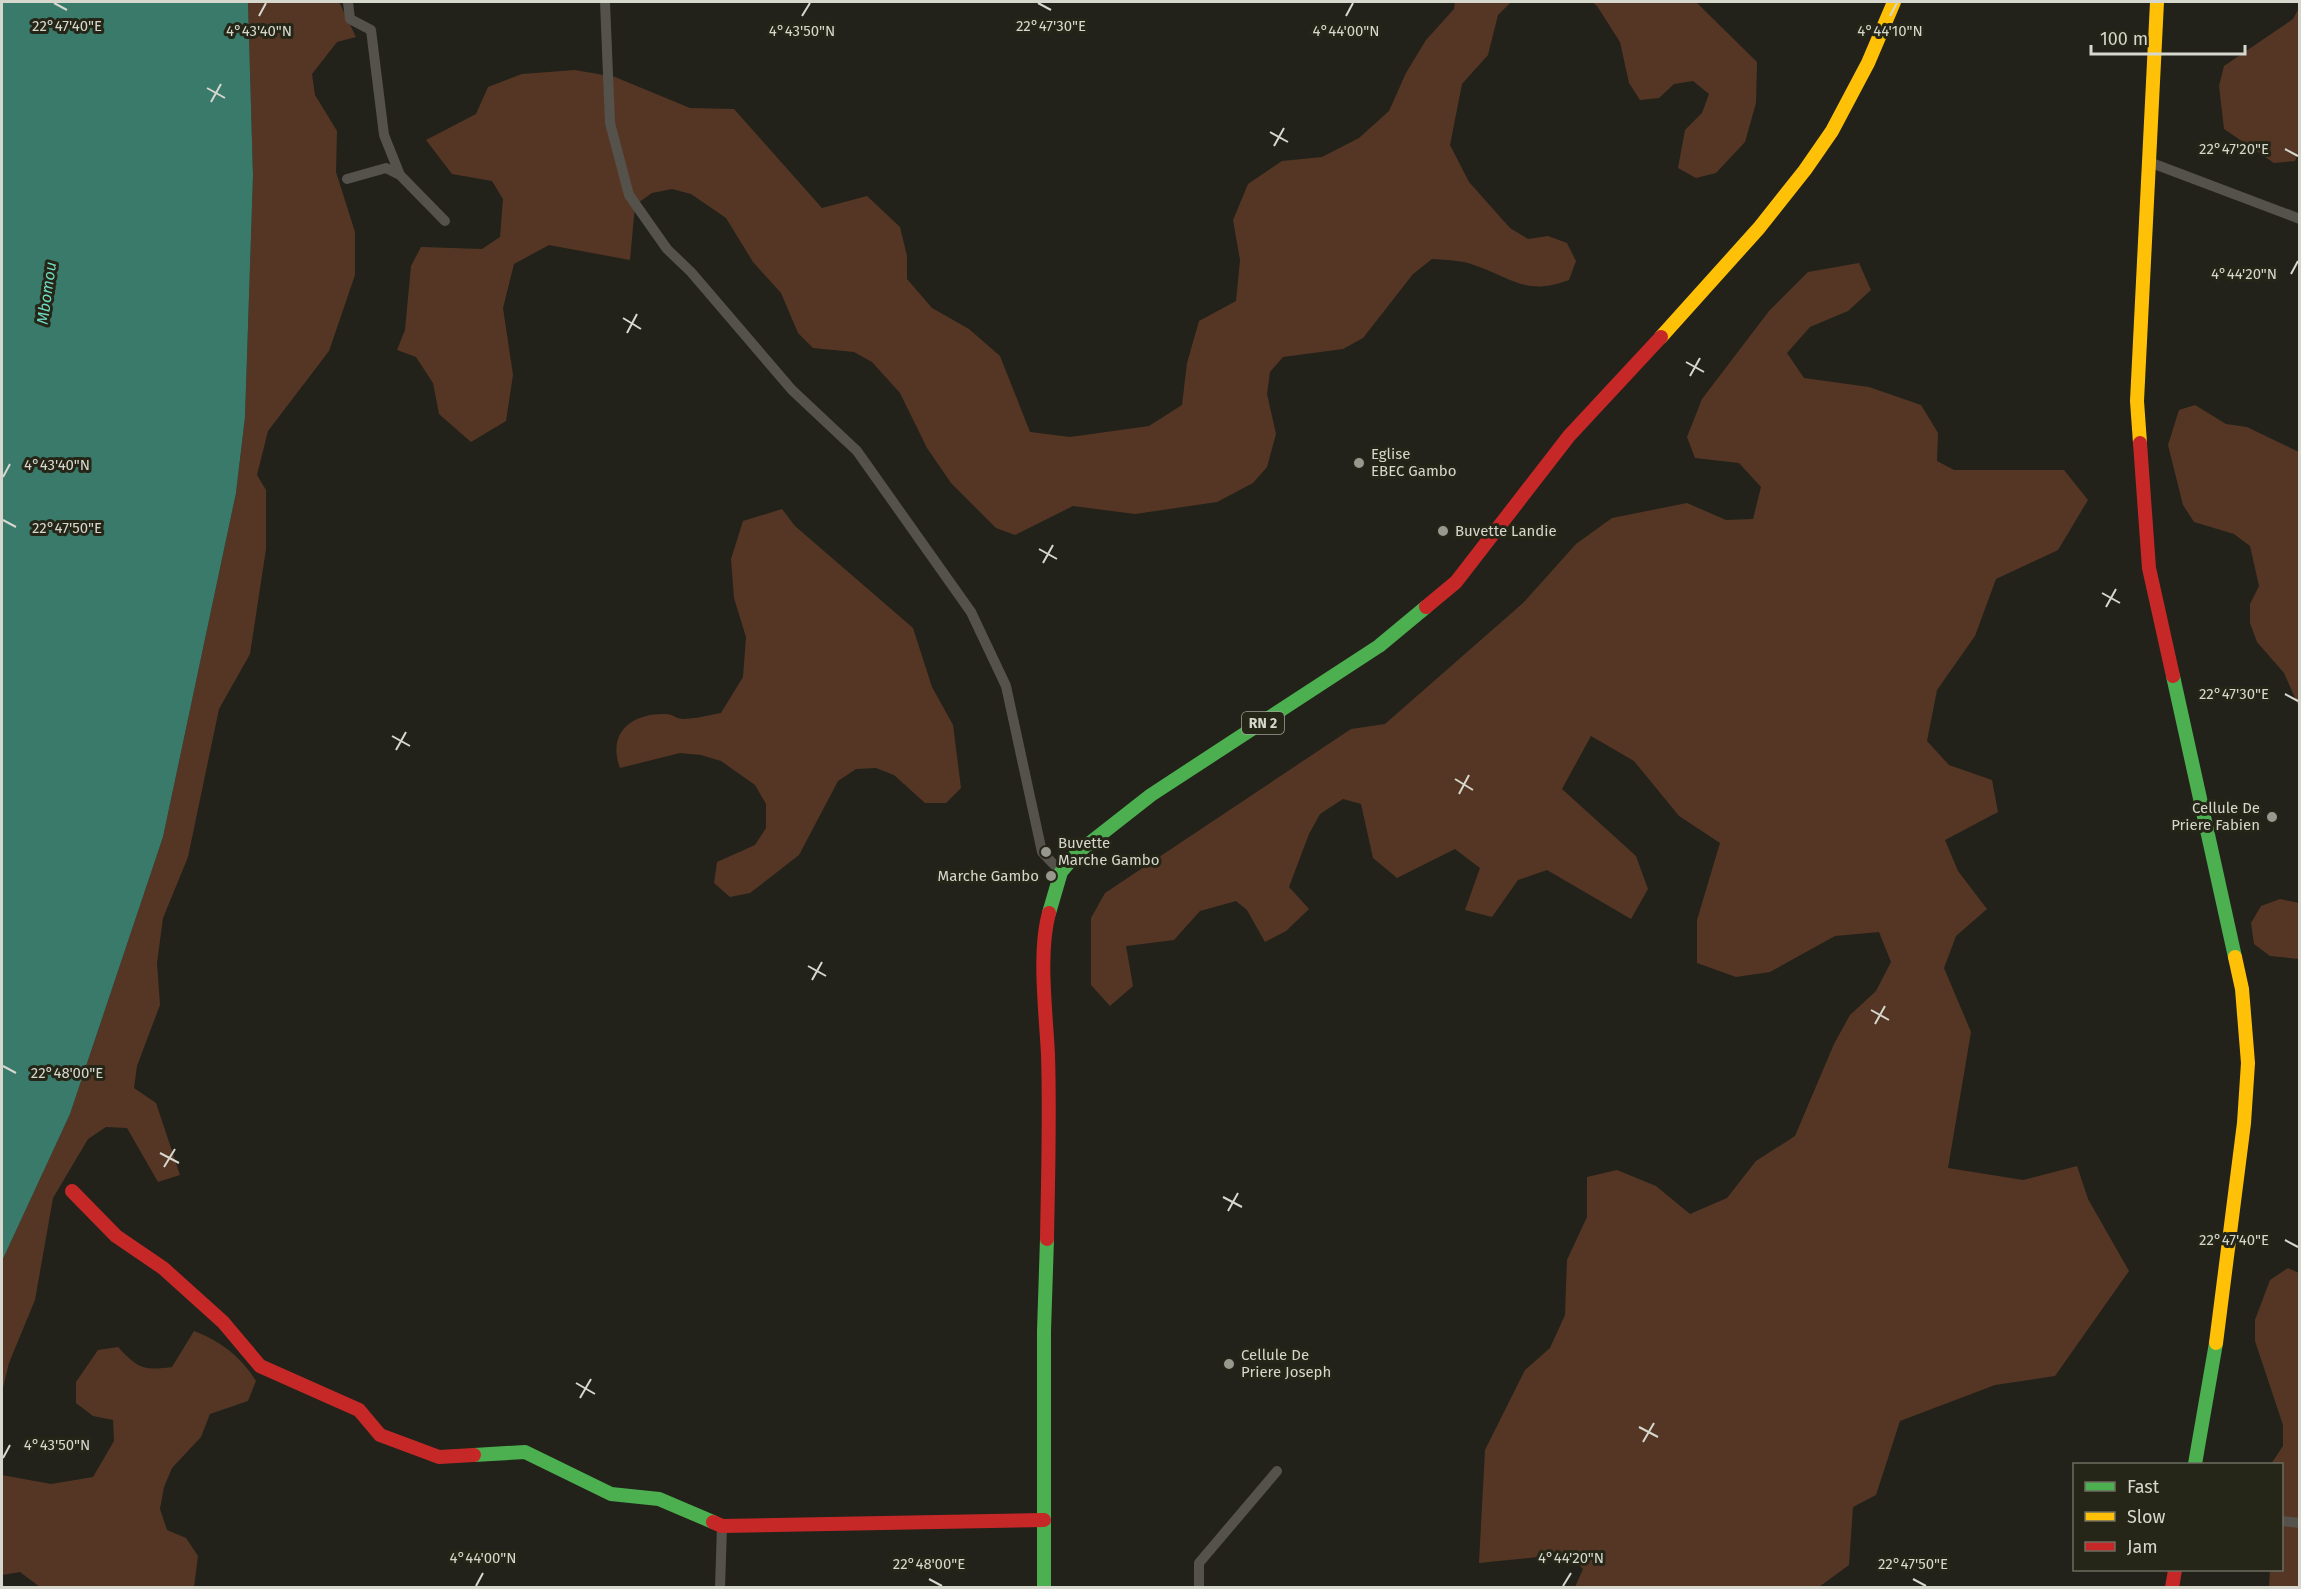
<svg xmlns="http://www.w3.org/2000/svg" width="2301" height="1589" viewBox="0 0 2301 1589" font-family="'Fira Sans',sans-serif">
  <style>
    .green { fill: #553624 }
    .water { fill: #397a6b }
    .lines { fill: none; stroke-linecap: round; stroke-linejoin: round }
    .street { stroke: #55524b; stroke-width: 10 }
    .fast { stroke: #4caf50; stroke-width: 14 }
    .slow { stroke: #ffc107; stroke-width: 14 }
    .jam { stroke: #c62828; stroke-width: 14 }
    .ticks { fill: none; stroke: #d6d7cd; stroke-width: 2 }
    .poi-dot { fill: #97988e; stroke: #252617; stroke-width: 2 }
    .labels { text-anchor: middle; stroke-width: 6; stroke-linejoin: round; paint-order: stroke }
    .shield { fill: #252617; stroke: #a1a296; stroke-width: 1.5 }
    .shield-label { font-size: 14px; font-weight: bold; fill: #d6d7cd }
    .poi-label { font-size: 15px; fill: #d6d7cd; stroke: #252617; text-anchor: start }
    .water-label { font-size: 16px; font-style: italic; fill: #6fdbc2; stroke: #252617 }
    .ticks-label { font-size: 15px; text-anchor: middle; fill: #d6d7cd; stroke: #252617; stroke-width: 6; stroke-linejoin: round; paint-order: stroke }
  </style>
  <rect width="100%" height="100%" fill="#22221a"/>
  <!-- green -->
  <path class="green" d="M 248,2 L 339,2 L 356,37 L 337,42 L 312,74 L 315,95 L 337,131 L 336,172 L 355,232 L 355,275 L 329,351 L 268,431 L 257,475 L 266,490 L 266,549 L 250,654 L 219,709 L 188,857 L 163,918 L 157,963 L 160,1005 L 137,1066 L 134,1088 L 156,1103 L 180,1175 L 158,1182 L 127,1128 L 106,1127 L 88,1139 L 53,1198 L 35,1300 L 9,1363 L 2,1392 L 2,1261 L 70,1114 L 163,837 L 236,493 L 245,417 L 253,176 Z
    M 1455,2 L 1511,2 L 1498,15 L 1488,55 L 1462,84 L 1450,145 L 1469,182 L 1510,228 L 1528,239 L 1548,236 L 1567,243 L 1576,261 L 1569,280 C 1526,296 1514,279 1474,265 C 1461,260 1446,260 1432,259 L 1413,274 L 1363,338 L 1343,349 L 1283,357 L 1270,372 L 1267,394 L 1276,434 L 1267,467 L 1253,483 L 1217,502 L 1135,514 L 1073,506 L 1015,535 L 996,528 L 951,483 L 927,448 L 900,393 L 872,362 L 854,352 L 813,348 L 798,333 L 781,293 L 753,262 L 726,218 L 691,194 L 672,189 L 652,193 L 635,205 L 630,260 L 549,245 L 514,264 L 503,308 L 513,375 L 506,421 L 471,442 L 439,414 L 433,383 L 416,357 L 397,350 L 405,330 L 411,266 L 421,247 L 482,249 L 500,237 L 503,199 L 492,181 L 452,174 L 426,140 L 476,114 L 488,87 L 522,74 L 575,70 L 615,77 L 690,108 L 734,109 L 822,208 L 867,196 L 900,227 L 907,256 L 907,279 L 932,308 L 969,329 L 1000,356 L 1030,432 L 1070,437 L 1149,426 L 1182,405 L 1187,363 L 1199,321 L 1236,301 L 1240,260 L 1233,220 L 1248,184 L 1282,161 L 1322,157 L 1359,138 L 1389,111 L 1406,73 L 1426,40 L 1454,9 Z
    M 1592,2 L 1696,2 L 1757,62 L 1756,103 L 1745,142 L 1716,173 L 1696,178 L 1678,168 L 1685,130 L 1702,113 L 1709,94 L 1693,81 L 1674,84 L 1659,98 L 1640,100 L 1629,83 L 1620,42 L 1597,6 Z
    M 2299,8 L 2299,151 L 2295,161 L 2274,163 L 2224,129 L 2219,86 L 2224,66 L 2293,19 Z
    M 1859,263 L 1871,290 L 1848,311 L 1810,327 L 1787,353 L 1804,378 L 1869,387 L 1921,405 L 1938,433 L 1937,461 L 1954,470 L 2064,470 L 2088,500 L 2058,550 L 1996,579 L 1975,636 L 1937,690 L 1927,741 L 1949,765 L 1992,780 L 1998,812 L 1945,840 L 1958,871 L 1987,909 L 1956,936 L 1944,968 L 1971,1032 L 1948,1168 L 2023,1180 L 2077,1166 L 2088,1199 L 2129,1271 L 2055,1376 L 1995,1385 L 1900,1421 L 1876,1495 L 1853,1507 L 1849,1565 L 1819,1587 L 1575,1587 L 1583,1569 L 1569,1554 L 1479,1563 L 1485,1450 L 1525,1370 L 1550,1348 L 1565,1315 L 1567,1260 L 1587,1217 L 1587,1177 L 1617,1170 L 1656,1186 L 1690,1214 L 1727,1198 L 1756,1161 L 1795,1136 L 1834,1044 L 1850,1015 L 1876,991 L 1891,962 L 1879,932 L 1835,936 L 1770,972 L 1736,977 L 1697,963 L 1697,920 L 1720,843 L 1679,816 L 1634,761 L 1591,736 L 1562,789 L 1636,856 L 1648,889 L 1631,919 L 1547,870 L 1518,880 L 1492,917 L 1465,910 L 1480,868 L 1455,849 L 1397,878 L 1373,858 L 1361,804 L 1343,799 L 1320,814 L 1309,834 L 1289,887 L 1309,909 L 1286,931 L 1265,942 L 1247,910 L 1236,901 L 1200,911 L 1174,940 L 1126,946 L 1133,986 L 1110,1006 L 1091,985 L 1091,918 L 1105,893 L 1351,729 L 1385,724 L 1523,603 L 1576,544 L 1612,518 L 1687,503 L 1726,520 L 1753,519 L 1761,487 L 1739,463 L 1695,458 L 1687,437 L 1702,399 L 1769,311 L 1808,272 Z
    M 2195,405 L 2226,424 L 2247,427 L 2299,452 L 2299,707 L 2284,673 L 2257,642 L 2250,623 L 2250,604 L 2259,586 L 2250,546 L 2234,534 L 2194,522 L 2183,505 L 2168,445 L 2179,410 Z
    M 782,509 L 795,526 L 913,628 L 932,687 L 953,725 L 961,788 L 946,803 L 925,803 L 894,775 L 876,768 L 856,769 L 838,781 L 799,855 L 750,893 L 730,897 L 714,883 L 717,862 L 755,845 L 766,828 L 766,804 L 755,785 L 721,761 L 701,755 L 680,753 L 620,768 C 607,733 631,713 666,714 C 672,714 677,719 683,719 C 695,719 709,715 721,713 L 743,677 L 746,637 L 734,598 L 731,559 L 743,521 Z
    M 2280,899 L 2299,903 L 2299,959 L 2270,956 L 2254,944 L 2251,923 L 2261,906 Z
    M 2288,1268 L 2299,1273 L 2299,1587 L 2269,1587 L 2270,1570 L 2282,1570 L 2282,1464 L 2271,1464 L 2283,1446 L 2283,1425 L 2255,1341 L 2255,1320 L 2270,1280 Z
    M 194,1331 C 221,1341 241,1357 256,1381 L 248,1401 L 210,1414 L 201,1437 L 172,1468 L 164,1487 L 160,1509 L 167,1530 L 186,1538 L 198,1556 L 194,1587 L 40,1587 L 20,1572 L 2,1575 L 2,1475 L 51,1484 L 93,1477 L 114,1441 L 113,1420 L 93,1416 L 76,1403 L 76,1382 L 98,1350 L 118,1347 C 137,1368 144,1371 172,1367 Z"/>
  <!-- water -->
  <path class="water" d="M 2,2 L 248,2 L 253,176 L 245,417 L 236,493 L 163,837 L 70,1114 L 2,1261 Z"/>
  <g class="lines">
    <!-- street -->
    <path class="street" d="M 348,2 L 350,19 L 371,30 L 384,135 L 400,175
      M 605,2 L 610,123 L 629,195 L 667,249 L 691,272 L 792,390 L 857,451 L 971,612 L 1006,686 L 1042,852 L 1061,872
      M 2149,162 L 2300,219
      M 347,179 L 386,168 L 400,175 L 445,221
      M 2282,1521 L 2300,1523
      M 720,1588 L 722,1526
      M 1199,1588 L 1199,1563 L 1277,1471"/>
    <!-- fast -->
    <path class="fast" d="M 2173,676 L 2235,957
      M 1049,913 L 1061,872 L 1077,853 L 1151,795 L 1379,646 L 1426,607
      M 474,1455 L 525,1452 L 611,1494 L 659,1499 L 713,1522
      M 2195,1464 L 2216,1343
      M 1044,1588 L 1044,1331 L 1047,1239"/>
    <!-- slow -->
    <path class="slow" d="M 1661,337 L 1759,228 L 1805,170 L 1832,131 L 1868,63 L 1894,2
      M 2140,443 L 2137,401 L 2157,2
      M 2216,1343 L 2244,1123 L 2248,1063 L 2242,989 L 2235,957"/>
    <!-- jam -->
    <path class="jam" d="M 2140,443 L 2149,568 L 2173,676
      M 1426,607 L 1456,582 L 1569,436 L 1661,337
      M 72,1191 L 116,1236 L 163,1268 L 223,1322 L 260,1366 L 359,1410 L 380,1435 L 439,1457 L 474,1455
      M 1047,1239 C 1048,1178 1050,1117 1048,1055 C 1046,1013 1038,952 1049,913
      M 713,1522 L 722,1526 L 1044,1520
      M 2172,1588 L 2175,1570"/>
  </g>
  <!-- ticks -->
  <path class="ticks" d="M 54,3 L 67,10M 1038,3 L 1051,10M 259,16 L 266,3M 802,16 L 810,3M 1346,16 L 1353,3M 1890,16 L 1897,3M 207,88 L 225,98M 211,102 L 221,84M 1270,132 L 1288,142M 1274,146 L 1284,128M 2285,149 L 2298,156M 2291,274 L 2298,261M 623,318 L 641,329M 627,333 L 637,314M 1686,362 L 1704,372M 1690,376 L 1700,358M 3,477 L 10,464M 3,520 L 16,527M 1039,549 L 1057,559M 1043,563 L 1053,545M 2102,593 L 2120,603M 2106,607 L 2116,589M 2285,694 L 2298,701M 392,736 L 410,746M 396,750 L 406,732M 1455,779 L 1473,790M 1459,794 L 1469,775M 808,966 L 826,976M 812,980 L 822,962M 1871,1010 L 1889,1020M 1875,1024 L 1885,1006M 3,1066 L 16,1073M 160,1153 L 179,1163M 164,1167 L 175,1149M 1223,1197 L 1242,1207M 1228,1211 L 1238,1193M 2285,1240 L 2298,1247M 576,1383 L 595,1394M 580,1398 L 591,1379M 1639,1427 L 1658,1437M 1643,1442 L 1654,1423M 3,1458 L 10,1445M 929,1579 L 942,1586M 1913,1579 L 1926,1586M 476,1586 L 483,1573M 1563,1586 L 1571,1573"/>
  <!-- markers -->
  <g class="poi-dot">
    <circle cx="1359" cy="463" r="6"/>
    <circle cx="1443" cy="531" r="6"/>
    <circle cx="2272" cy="817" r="6"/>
    <circle cx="1046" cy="852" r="6"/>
    <circle cx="1051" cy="876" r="6"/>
    <circle cx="1229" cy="1364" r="6"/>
  </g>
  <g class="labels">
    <!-- shield labels -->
    <rect class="shield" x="1242" y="712" width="42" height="22" rx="4.5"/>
    <g class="shield-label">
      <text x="1263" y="728">RN 2</text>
    </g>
    <!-- poi labels -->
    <g class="poi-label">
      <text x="1371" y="459">Eglise<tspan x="1371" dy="17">EBEC Gambo</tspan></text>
      <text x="1455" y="536">Buvette Landie</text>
      <text x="2260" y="813" text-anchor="end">Cellule De<tspan x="2260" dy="17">Priere Fabien</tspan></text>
      <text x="1058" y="848">Buvette<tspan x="1058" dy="17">Marche Gambo</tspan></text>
      <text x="1039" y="881" text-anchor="end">Marche Gambo</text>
      <text x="1241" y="1360">Cellule De<tspan x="1241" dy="17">Priere Joseph</tspan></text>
    </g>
    <!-- water labels -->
    <g class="water-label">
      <text transform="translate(46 293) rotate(-82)" y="6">Mbomou</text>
    </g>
  </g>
  <g class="ticks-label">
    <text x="67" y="31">22°47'40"E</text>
    <text x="1051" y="31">22°47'30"E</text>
    <text x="259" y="36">4°43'40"N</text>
    <text x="802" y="36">4°43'50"N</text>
    <text x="1346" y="36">4°44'00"N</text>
    <text x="1890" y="36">4°44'10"N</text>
    <text x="2234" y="154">22°47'20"E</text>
    <text x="2244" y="279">4°44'20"N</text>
    <text x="57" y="470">4°43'40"N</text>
    <text x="67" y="533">22°47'50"E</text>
    <text x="2234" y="699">22°47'30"E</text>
    <text x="67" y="1078">22°48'00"E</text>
    <text x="2234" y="1245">22°47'40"E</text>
    <text x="57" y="1450">4°43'50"N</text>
    <text x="483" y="1563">4°44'00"N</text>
    <text x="1571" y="1563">4°44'20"N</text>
    <text x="929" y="1569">22°48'00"E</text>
    <text x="1913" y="1569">22°47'50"E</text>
  </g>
  <!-- border -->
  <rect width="2301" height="1589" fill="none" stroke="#d6d7cd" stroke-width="6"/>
  <!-- legend -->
  <rect x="2073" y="1463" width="210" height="108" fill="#252617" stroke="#6c6d60" stroke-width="1.5"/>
  <rect x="2085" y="1482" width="30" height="9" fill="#4caf50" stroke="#6c6d60" stroke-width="1.5"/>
  <text x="2127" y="1493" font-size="18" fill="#d6d7cd">Fast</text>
  <rect x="2085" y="1512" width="30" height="9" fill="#ffc107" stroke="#6c6d60" stroke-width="1.5"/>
  <text x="2127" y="1523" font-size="18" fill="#d6d7cd">Slow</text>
  <rect x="2085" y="1542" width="30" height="9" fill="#c62828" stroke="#6c6d60" stroke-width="1.5"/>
  <text x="2127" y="1553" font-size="18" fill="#d6d7cd">Jam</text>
  <!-- scale -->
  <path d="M2091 45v9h154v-9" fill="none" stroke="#d6d7cd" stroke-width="3"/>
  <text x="2100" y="45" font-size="18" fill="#d6d7cd" stroke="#252617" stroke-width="4.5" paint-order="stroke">100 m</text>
</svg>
